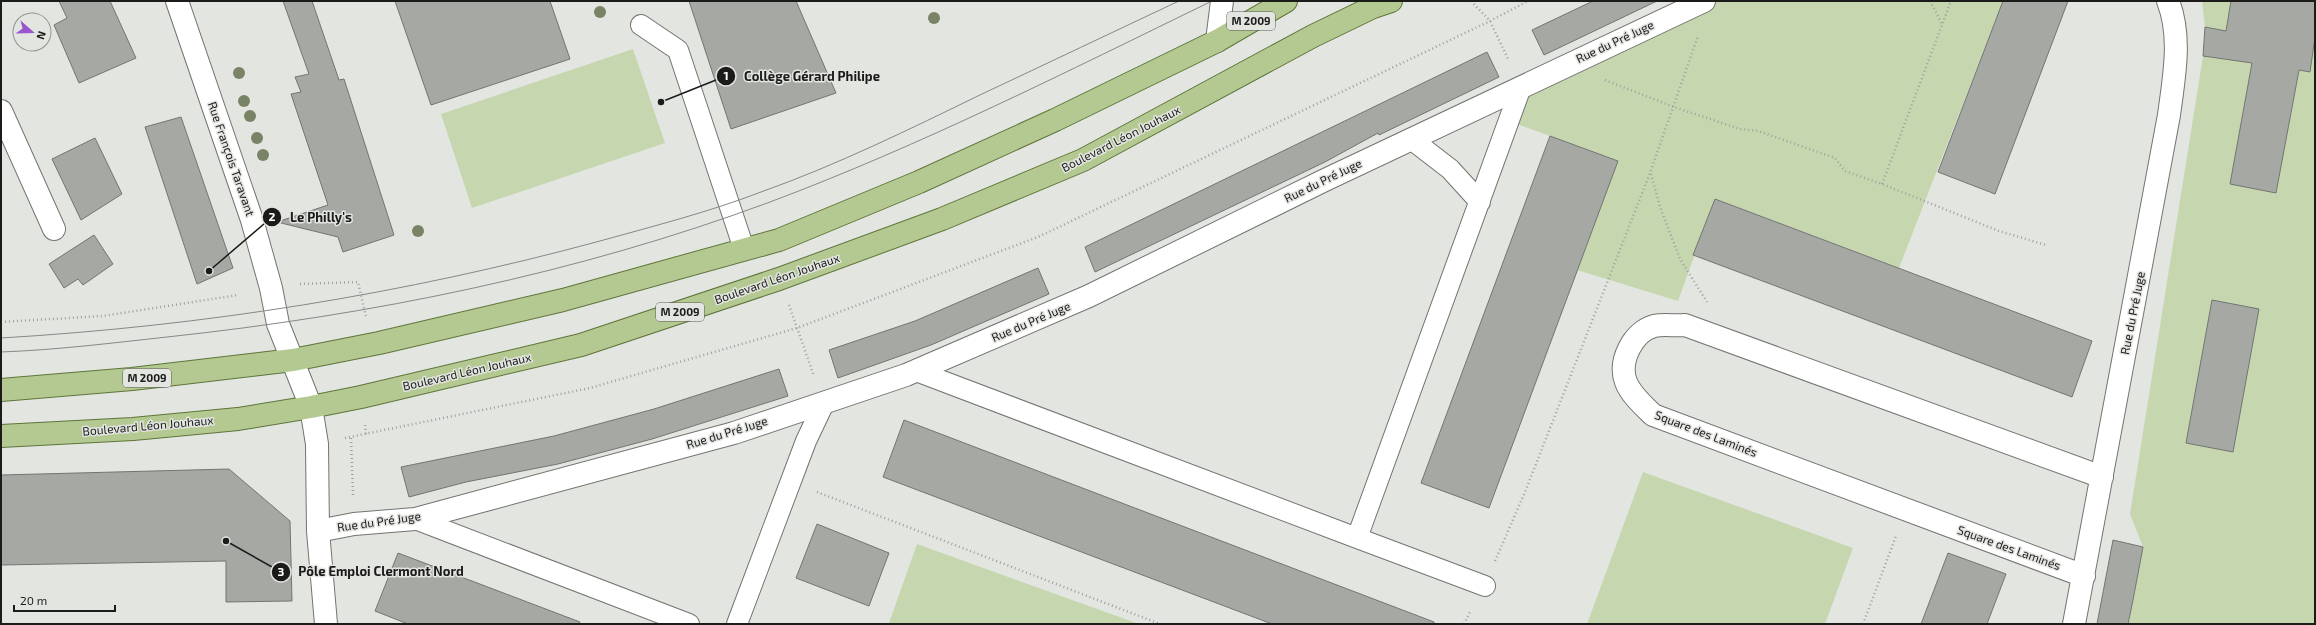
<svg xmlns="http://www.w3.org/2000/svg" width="2316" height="625" viewBox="0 0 2316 625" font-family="'Exo 2',sans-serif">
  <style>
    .green { fill: #c6d7b0 }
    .building { fill: #a6a8a4; stroke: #737571 }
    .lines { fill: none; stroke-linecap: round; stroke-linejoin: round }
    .service-casing { stroke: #727470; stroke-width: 22 }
    .minor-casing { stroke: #727470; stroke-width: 24 }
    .primary-casing { stroke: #5e7539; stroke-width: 24 }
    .path { stroke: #9fa09d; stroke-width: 2.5; stroke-dasharray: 1 3; stroke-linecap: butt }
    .service { stroke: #fff; stroke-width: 20 }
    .minor { stroke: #fff; stroke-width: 22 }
    .primary { stroke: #b4c992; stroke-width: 22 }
    .tram { stroke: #878885; stroke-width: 1 }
    .tree { fill: #798365 }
    .labels { text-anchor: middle; stroke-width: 3; stroke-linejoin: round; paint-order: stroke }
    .shield { fill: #e3e5e1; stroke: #575856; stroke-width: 1 }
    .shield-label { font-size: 11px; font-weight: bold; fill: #1b1c1a }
    .street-label { font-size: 12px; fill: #1b1c1a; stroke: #e3e5e1 }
    .leader { fill: none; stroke: #1b1c1a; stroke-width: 1.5 }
    .callout-dot { fill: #1b1c1a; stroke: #e3e5e1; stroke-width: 1.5 }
    .mark-label { font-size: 12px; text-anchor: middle; font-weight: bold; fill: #fff }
    .callout-label { font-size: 13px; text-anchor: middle; font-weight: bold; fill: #1b1c1a; stroke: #e3e5e1; stroke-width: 3; stroke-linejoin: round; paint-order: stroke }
  </style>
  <rect width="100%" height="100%" fill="#e3e5e1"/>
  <!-- green -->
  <path class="green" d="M 1704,1 L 2003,1 L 1899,268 L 1715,199 L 1678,301 L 1577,270 L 1618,161 L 1509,121 L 1521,87 Z
    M 2202,1 L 2315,1 L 2315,624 L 2128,624 L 2143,547 L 2130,514 L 2203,56 L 2205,27 Z
    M 633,49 L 665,143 L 472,208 L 441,114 Z
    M 1643,472 L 1853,548 L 1825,624 L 1587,624 Z
    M 917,544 L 1139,624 L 891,624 L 889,623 Z"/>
  <!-- building -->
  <path class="building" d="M 59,1 L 110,1 L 136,58 L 79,83 L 54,25 L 67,18 Z
    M 283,1 L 312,1 L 339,80 L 344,79 L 394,235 L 343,252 L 338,237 L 277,222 L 328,205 L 291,94 L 301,92 L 295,77 L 309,74 Z
    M 395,1 L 550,1 L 570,59 L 431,105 Z
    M 689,1 L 796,1 L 836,93 L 731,129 Z
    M 1593,1 L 1657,1 L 1544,55 L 1532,30 Z
    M 2003,1 L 2068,1 L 1995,194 L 1938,172 Z
    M 2231,1 L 2315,1 L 2315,37 L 2310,72 L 2299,70 L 2276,193 L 2230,184 L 2252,63 L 2203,56 L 2205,27 L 2226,31 Z
    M 1487,52 L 1499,77 L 1379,135 L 1378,133 L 1325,162 L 1095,272 L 1085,247 Z
    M 181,117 L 233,268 L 197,284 L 145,127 Z
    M 1550,136 L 1618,161 L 1489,508 L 1421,483 Z
    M 95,138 L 122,194 L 81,220 L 52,159 Z
    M 1715,199 L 2092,341 L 2072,397 L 1693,255 Z
    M 94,235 L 113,264 L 83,285 L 78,279 L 64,288 L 49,264 Z
    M 1038,268 L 1049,294 L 931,345 L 838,378 L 829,350 L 915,321 Z
    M 2212,300 L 2259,309 L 2233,452 L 2186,443 Z
    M 779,369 L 788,396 L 652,439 L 558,464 L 466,482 L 409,497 L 401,467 L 554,436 L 654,409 Z
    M 904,420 L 1434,622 L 1434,624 L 1272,624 L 883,477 Z
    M 229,469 L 290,521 L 292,601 L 226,602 L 226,561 L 1,565 L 1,475 Z
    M 817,524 L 889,553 L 869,606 L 796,578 Z
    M 2113,540 L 2143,547 L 2133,600 L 2128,624 L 2097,624 Z
    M 398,553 L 580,622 L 579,624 L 408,624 L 375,611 Z
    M 1948,553 L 2006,574 L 1987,624 L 1921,624 Z"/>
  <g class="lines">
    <defs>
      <path id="service" d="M 641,25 L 678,50 L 744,249
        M 1411,139 L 1450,169 L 1480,202
        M 916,371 L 1357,538 L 1521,87
        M 415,519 L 689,624
        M 1357,538 L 1485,586
        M 737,624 L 806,441 L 824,403"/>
      <path id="minor" d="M 177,1 L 252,220 L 271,288 L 278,324 L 311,407 L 317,444 L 318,531 L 326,624
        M 1217,41 L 1222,1
        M 1,111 L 54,229
        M 318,531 L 354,524 L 415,519 L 734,433 L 906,375 L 1089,296 L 1325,180 L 1704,1
        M 2084,576 L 1653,415 C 1644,406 1631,395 1626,382 C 1618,361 1633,332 1654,326 C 1663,324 1675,326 1685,325 L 2102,477
        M 2074,624 L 2169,115 C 2174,77 2182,37 2168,1"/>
      <path id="primary" d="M 1,390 L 132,379 L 293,360 L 379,343 L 563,300 L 779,240 L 919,182 L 1055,120 L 1217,41 L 1286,1
        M 1,436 L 133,429 L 238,419 L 311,407 L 361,397 L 581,345 L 779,279 L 942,219 L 1083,160 L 1313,36 L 1373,7 L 1391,1"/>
    </defs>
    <!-- service casing -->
    <use href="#service" class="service-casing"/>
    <!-- minor casing -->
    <use href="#minor" class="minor-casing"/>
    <!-- primary casing -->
    <use href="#primary" class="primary-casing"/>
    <!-- path -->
    <path class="path" d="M 1471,1 L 1490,21 L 1509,61
      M 1930,1 L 1942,24
      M 1605,80 L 1674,107 L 1740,129 L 1758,131 L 1835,158 L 1845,171 L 1882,184 L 1999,231 L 2046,245
      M 1651,174 L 1660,207 L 1680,259 L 1707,302
      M 1882,184 L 1951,1
      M 300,284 L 358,282 L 366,317
      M 789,305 L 814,376
      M 1,322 L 103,316 L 238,295
      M 365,425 L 366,435
      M 345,438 L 590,388 L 797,328 L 1038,237 L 1490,21 L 1528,1
      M 351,438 L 353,495
      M 817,492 L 1160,624
      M 1495,561 L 1525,492 L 1650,173 L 1698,36
      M 1464,624 L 1471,610
      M 1863,624 L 1896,536"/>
    <!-- service -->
    <use href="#service" class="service"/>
    <!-- minor -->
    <use href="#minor" class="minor"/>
    <!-- primary -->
    <use href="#primary" class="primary"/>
    <!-- tram -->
    <path class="tram" d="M 1,338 C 204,326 405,294 600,241 C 654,226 709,212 761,192 C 837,165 910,129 982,94 C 1048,63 1113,32 1179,1
      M 1,352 C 56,350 112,343 167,337 C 372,315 576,274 770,202 C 922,145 1066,72 1212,1"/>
  </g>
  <!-- trees -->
  <g class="tree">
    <circle cx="600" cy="12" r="6"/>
    <circle cx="934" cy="18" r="6"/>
    <circle cx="239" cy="73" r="6"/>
    <circle cx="244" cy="101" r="6"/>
    <circle cx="250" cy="116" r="6"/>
    <circle cx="257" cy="138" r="6"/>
    <circle cx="263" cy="155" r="6"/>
    <circle cx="418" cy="231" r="6"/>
  </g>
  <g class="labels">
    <!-- shield labels -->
    <g class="shield">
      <rect x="1227" y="12" width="48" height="18" rx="3"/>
      <rect x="656" y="303" width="48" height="18" rx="3"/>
      <rect x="123" y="369" width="48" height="18" rx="3"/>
    </g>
    <g class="shield-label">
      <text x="1251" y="25">M 2009</text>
      <text x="680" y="316">M 2009</text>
      <text x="147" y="382">M 2009</text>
    </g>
    <!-- street labels -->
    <g class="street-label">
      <text transform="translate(1615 42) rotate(-25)" y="4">Rue du Pré Juge</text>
      <text transform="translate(1121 139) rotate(-27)" y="4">Boulevard Léon Jouhaux</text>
      <text transform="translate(231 159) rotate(71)" y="4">Rue François Taravant</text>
      <text transform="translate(1323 181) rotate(-26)" y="4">Rue du Pré Juge</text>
      <text transform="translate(777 279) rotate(-19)" y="4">Boulevard Léon Jouhaux</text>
      <text transform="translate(2133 313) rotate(-79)" y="4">Rue du Pré Juge</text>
      <text transform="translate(1031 322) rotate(-23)" y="4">Rue du Pré Juge</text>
      <text transform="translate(467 372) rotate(-13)" y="4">Boulevard Léon Jouhaux</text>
      <text transform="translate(148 426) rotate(-5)" y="4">Boulevard Léon Jouhaux</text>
      <text transform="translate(727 433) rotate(-17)" y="4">Rue du Pré Juge</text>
      <text transform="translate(1706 434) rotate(21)" y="4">Square des Laminés</text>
      <text transform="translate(379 522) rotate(-8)" y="4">Rue du Pré Juge</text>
      <text transform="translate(2009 548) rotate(20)" y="4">Square des Laminés</text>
    </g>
  </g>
  <!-- callouts -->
  <path class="leader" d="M661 102L726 76M209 271L272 217M226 541L281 572"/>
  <g class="callout-dot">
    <circle cx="661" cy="102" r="4"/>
    <circle cx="209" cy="271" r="4"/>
    <circle cx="226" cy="541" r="4"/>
    <circle cx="726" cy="76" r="10"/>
    <circle cx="272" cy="217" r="10"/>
    <circle cx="281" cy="572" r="10"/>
  </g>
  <g class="mark-label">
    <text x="726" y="80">1</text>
    <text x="272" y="221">2</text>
    <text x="281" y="576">3</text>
  </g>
  <g class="callout-label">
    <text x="812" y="81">Collège Gérard Philipe</text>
    <text x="321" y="222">Le Philly's</text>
    <text x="381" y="576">Pôle Emploi Clermont Nord</text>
  </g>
  <!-- border -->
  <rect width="2316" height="625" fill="none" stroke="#1b1c1a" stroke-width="4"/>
  <!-- north arrow -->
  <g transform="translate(32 32) rotate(110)"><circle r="19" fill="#e3e5e1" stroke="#939591"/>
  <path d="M0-3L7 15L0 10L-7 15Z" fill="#9756cc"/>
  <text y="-6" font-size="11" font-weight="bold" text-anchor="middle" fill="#1b1c1a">N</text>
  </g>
  <!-- scale -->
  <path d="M14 605v6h101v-6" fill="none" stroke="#1b1c1a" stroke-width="2"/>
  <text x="20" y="605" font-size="12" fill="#1b1c1a" stroke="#e3e5e1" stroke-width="3" paint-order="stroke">20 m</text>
</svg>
